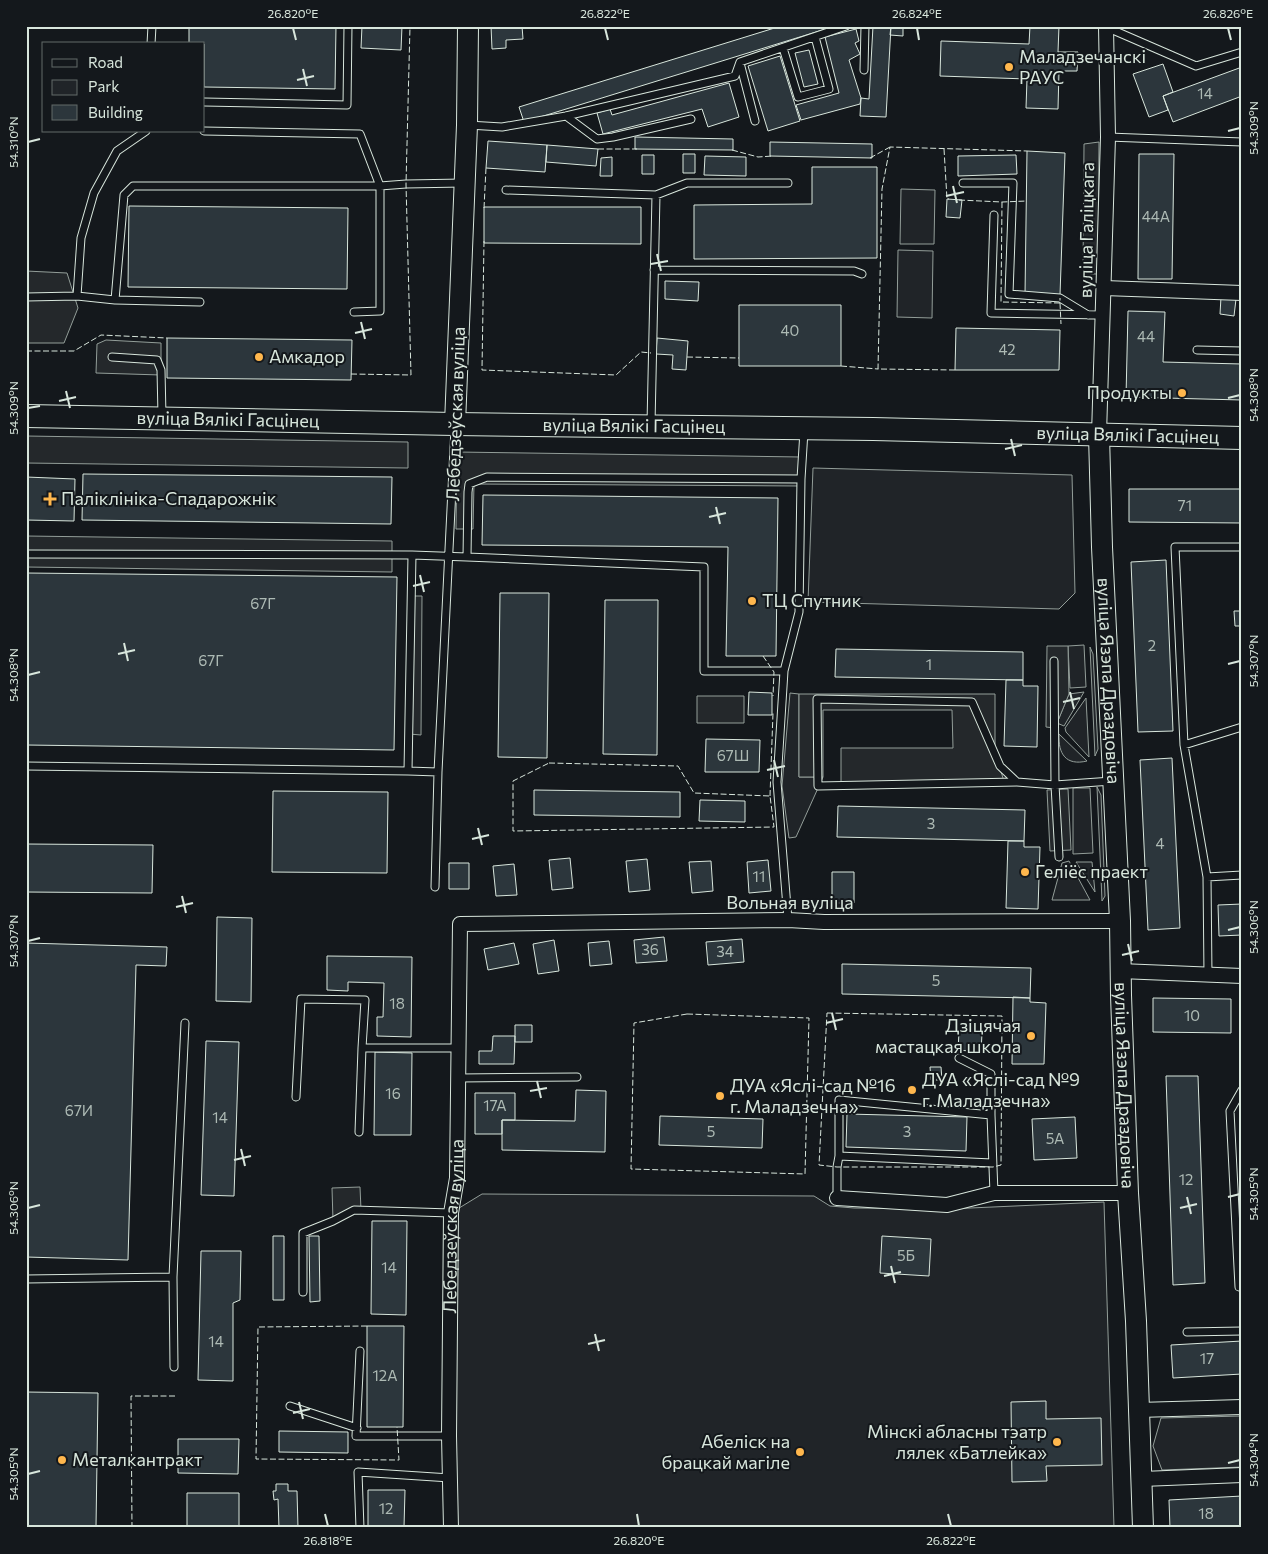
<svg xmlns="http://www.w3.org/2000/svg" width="1268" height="1554" viewBox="0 0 1268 1554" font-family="Commissioner,sans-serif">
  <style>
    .green { fill: #202428; stroke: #939e99 }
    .parking { fill: #24282b; stroke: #939e99 }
    .building { fill: #2c363c; stroke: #d8e6dc }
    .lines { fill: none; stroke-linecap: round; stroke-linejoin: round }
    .lane-casing { stroke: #d8e6dc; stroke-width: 9 }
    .street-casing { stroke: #d8e6dc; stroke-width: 16 }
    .secondary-casing { stroke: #d8e6dc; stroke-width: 22 }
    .primary-casing { stroke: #d8e6dc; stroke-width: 24 }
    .lane { stroke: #14181c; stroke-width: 7 }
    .street { stroke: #14181c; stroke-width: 14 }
    .secondary { stroke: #14181c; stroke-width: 20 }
    .primary { stroke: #14181c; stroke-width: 22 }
    .fence { stroke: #d8e6dc; stroke-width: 1; stroke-dasharray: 6 2.5; stroke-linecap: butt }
    .ticks { fill: none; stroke: #d8e6dc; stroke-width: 2 }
    .poi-dot { fill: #ffb74d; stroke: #14181c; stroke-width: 2 }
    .labels { text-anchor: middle; stroke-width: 4; stroke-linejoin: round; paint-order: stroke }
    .number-label { font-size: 15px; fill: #adbab4 }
    .poi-label { font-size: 18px; fill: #d8e6dc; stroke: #14181c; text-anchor: start }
    .street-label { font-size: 18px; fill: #d8e6dc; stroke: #14181c }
    .neatline { fill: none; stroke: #d8e6dc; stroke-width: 2 }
    .ticks-label { font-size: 12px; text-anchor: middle; fill: #d8e6dc }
  </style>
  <rect width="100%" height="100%" fill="#14181c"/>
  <!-- green -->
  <path class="green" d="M 901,189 L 935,190 L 934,244 L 900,244 Z
    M 898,250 L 933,251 L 932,318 L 897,317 Z
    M 813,468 L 1072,475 L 1075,593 L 1059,609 L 808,602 Z
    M 1084,645 L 1086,687 L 1070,688 L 1068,646 Z
    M 1090,647 L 1093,654 L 1098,749 L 1095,756 Z
    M 1084,692 L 1064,726 L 1057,723 L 1069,694 Z
    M 790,693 L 799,694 L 799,777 L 823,777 L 796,837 L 789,838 L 782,786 Z
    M 1086,698 L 1089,757 L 1066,732 L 1065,728 Z
    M 1059,734 L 1087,761 C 1066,766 1058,754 1059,734 Z
    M 1097,787 L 1101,795 L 1105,896 L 1102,901 Z
    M 1073,788 L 1090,788 L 1093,853 L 1073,854 Z
    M 1069,861 L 1090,900 L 1052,900 L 1062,863 Z
    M 1076,862 L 1092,862 L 1095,892 Z
    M 482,1194 L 814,1196 L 830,1206 L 854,1208 L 948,1209 L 1104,1202 L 1114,1528 L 451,1528 L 451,1213 Z
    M 1242,1416 L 1242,1467 L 1162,1470 L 1153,1446 L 1161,1418 Z"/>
  <!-- parking -->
  <path class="parking" d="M 1099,142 L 1098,274 L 1083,274 L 1084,144 Z
    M 26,271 L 67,273 L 78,308 L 64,343 L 26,343 Z
    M 106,340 L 161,343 L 161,375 L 96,373 L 97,344 Z
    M 26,436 L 408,442 L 408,468 L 26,463 Z
    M 457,452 L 801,457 L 801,486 L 474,484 L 473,529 L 456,529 Z
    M 26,536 L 392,541 L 392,572 L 26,567 Z
    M 410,596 L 422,596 L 421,735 L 409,734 Z
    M 1047,646 L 1068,646 L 1069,694 L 1055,728 L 1046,727 Z
    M 799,694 L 995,694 L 995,753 L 1004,781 L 841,782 L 841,748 L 953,748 L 952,710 L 823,710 L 823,777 L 799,777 Z
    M 697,696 L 744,696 L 744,723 L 697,723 Z
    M 1068,789 L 1071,850 L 1050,851 L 1047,790 Z
    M 360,1187 L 361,1210 L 333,1221 L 332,1188 Z"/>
  <!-- building -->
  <path class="building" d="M 189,26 L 336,26 L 335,89 L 204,87 L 204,44 L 189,44 Z
    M 362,26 L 402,26 L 401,50 L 361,48 Z
    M 491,26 L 522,26 L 523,39 L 506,40 L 506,48 L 492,49 Z
    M 781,26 L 829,26 L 829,28 L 524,122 L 519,107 Z
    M 873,26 L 891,26 L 886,117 L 860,116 L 861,98 L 869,99 Z
    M 891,26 L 903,26 L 903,36 L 890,35 Z
    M 1030,26 L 1059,26 L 1058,52 L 1078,52 L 1077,71 L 1059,71 L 1058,109 L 1026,108 L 1027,79 L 940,76 L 941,41 L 1029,44 Z
    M 856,29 L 859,41 L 855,43 L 860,54 L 849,60 L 861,98 L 860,104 L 801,120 L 796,105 L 839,93 L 825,37 Z
    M 809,50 L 818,84 L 804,87 L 795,53 Z
    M 780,56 L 800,121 L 768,131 L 748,66 Z
    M 1163,64 L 1173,92 L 1163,96 L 1168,110 L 1149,117 L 1133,74 Z
    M 1242,67 L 1242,96 L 1173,122 L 1163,96 Z
    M 729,83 L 739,117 L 708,127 L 702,109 L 603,134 L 597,113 L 610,109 L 612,115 Z
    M 635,137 L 733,139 L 733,150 L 635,149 Z
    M 488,141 L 547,145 L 545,172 L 486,168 Z
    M 770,142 L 872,144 L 872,158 L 770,156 Z
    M 547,145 L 598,149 L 596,166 L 546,162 Z
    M 1027,151 L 1065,153 L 1060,295 L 1025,295 Z
    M 683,154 L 695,154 L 695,173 L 683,173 Z
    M 1139,154 L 1174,154 L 1172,279 L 1138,279 Z
    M 642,155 L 654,155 L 654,174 L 642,174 Z
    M 1016,155 L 1017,174 L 958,176 L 958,156 Z
    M 705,156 L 746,157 L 746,176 L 704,175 Z
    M 612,157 L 612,176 L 600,176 L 601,158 Z
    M 812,167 L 877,167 L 877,258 L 694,259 L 694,205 L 812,204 Z
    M 947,199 L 962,200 L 960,218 L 946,217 Z
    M 129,206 L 348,208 L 347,289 L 128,287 Z
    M 484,207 L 641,207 L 641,244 L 484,243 Z
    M 665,281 L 699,282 L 698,301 L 665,299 Z
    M 1221,297 L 1236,299 L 1234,316 L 1220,314 Z
    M 739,305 L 841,305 L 841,366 L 739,366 Z
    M 1128,311 L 1165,312 L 1163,362 L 1242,364 L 1242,400 L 1126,397 Z
    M 956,328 L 1060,330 L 1059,370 L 955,370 Z
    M 167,338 L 352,340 L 351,380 L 167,378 Z
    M 657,338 L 688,341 L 686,370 L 672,369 L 673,355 L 656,354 Z
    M 83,474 L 392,477 L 391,524 L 82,520 Z
    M 26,477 L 75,479 L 74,521 L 26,520 Z
    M 1129,489 L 1242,489 L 1242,523 L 1129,522 Z
    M 483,495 L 778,498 L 776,656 L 726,656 L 728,547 L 482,545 Z
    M 1166,560 L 1173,731 L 1138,732 L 1131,562 Z
    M 26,573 L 397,577 L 394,750 L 26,745 Z
    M 500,593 L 549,593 L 547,758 L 498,757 Z
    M 605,600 L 658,600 L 657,755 L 603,754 Z
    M 1234,611 L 1242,611 L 1242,626 L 1235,626 Z
    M 836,649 L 1023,652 L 1023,680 L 835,677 Z
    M 1006,680 L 1023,680 L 1023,686 L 1038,686 L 1037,747 L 1004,746 Z
    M 749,692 L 772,693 L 772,715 L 748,715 Z
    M 706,739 L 760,740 L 759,772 L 705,772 Z
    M 1172,758 L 1180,928 L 1148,930 L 1140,760 Z
    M 534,790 L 680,792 L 680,817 L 534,815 Z
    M 273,791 L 388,792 L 387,873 L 272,872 Z
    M 700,800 L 745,801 L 745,822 L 699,821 Z
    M 838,806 L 1025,810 L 1024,841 L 837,837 Z
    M 1008,841 L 1024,841 L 1024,847 L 1040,847 L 1038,909 L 1006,908 Z
    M 26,844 L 153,845 L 152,893 L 26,892 Z
    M 570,858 L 573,888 L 552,890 L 549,860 Z
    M 647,859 L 650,890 L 629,892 L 626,861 Z
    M 768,860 L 771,891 L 749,893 L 747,862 Z
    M 711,861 L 713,891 L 692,893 L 689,862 Z
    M 449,863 L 469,863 L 469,889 L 449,889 Z
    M 514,864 L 517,895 L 496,896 L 493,866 Z
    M 832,872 L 854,872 L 854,903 L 832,903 Z
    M 1242,904 L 1242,935 L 1219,936 L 1218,905 Z
    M 217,917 L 252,918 L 251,1002 L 216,1001 Z
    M 664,937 L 667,961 L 636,963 L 634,940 Z
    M 742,939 L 744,962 L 708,965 L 706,942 Z
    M 554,940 L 559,971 L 538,974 L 533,944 Z
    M 609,941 L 612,964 L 590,966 L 588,943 Z
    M 26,943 L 167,947 L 166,966 L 136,965 L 128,1260 L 26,1257 Z
    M 514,943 L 519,964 L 488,970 L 484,949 Z
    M 327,956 L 412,957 L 411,1037 L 377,1036 L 377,1017 L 383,1017 L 384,983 L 348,982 L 348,991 L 327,990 Z
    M 842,964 L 1031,968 L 1030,998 L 842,994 Z
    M 1013,997 L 1030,998 L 1030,1002 L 1046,1003 L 1044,1064 L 1012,1064 Z
    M 1153,998 L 1231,999 L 1231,1033 L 1153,1032 Z
    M 515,1025 L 532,1025 L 532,1042 L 515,1042 Z
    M 959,1032 L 982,1033 L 981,1052 L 958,1050 Z
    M 493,1036 L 515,1036 L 514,1064 L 479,1064 L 479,1051 L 492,1051 Z
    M 206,1041 L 239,1042 L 234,1196 L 201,1195 Z
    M 375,1052 L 412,1053 L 411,1135 L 374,1135 Z
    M 930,1067 L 941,1067 L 942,1080 L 931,1080 Z
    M 1166,1076 L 1198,1076 L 1205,1283 L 1173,1285 Z
    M 576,1090 L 606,1091 L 605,1152 L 502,1150 L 502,1120 L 575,1121 Z
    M 475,1093 L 515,1093 L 515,1120 L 502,1120 L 502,1134 L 475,1134 Z
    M 847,1114 L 967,1117 L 966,1151 L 846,1147 Z
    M 660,1116 L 763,1119 L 762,1148 L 659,1145 Z
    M 1075,1117 L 1077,1158 L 1034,1160 L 1032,1119 Z
    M 372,1221 L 407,1221 L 406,1315 L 371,1314 Z
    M 273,1236 L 284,1236 L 284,1300 L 273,1300 Z
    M 309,1236 L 319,1236 L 320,1301 L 310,1302 Z
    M 882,1236 L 931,1239 L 929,1276 L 880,1273 Z
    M 201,1251 L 241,1251 L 240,1300 L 233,1303 L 233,1381 L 198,1380 Z
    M 367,1326 L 404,1326 L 403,1427 L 367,1427 Z
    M 1242,1341 L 1242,1374 L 1173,1378 L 1171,1345 Z
    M 26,1392 L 98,1393 L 96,1528 L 26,1528 Z
    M 1046,1401 L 1046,1419 L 1101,1418 L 1102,1465 L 1046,1466 L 1047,1481 L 1012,1482 L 1011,1402 Z
    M 279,1431 L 348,1432 L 348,1453 L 279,1452 Z
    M 178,1439 L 239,1439 L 238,1474 L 178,1473 Z
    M 276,1484 L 288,1484 L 288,1491 L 297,1491 L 298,1528 L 279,1528 L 278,1499 L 274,1500 L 273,1491 L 276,1491 Z
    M 368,1490 L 405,1490 L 404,1528 L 368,1528 Z
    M 187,1493 L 239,1493 L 239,1528 L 187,1528 Z
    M 1242,1496 L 1242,1528 L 1170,1528 L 1169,1500 Z"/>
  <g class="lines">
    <defs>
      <path id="lane" d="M 1106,27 L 1196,66 L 1242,52
        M 151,44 L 152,26
        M 783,48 L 798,97 L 829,89 L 815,37
        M 740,63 L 755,121
        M 864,70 L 865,26
        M 204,102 L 347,105 L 348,26
        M 566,116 L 597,139 L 613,137 L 691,119
        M 468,125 L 502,127 L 566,116 L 735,76 L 740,62 L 846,26
        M 204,131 L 360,134 L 380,186 L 406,184 L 463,183
        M 1108,137 L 1242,142
        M 963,183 L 1013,183 L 1009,294 L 1060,298 L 1088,315
        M 506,190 L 656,195 L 651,424
        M 656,195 L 687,183 L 788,183
        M 994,215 L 991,313 L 1103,315
        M 654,270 L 854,271 L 862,274
        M 77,296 L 115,300
        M 26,297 L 77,296 L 81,238 L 94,193 L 117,151 L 146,131
        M 200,302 L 115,300 L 124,195 L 133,186 L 380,186 L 380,311 L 354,312
        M 1197,350 L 1242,351
        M 112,357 L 157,360 L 161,370 L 162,416
        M 1242,547 L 1175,547 L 1184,745 L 1207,877 L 1242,875
        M 26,554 L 412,555
        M 467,557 L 704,567 L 704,671 L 784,671
        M 1054,661 L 1055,785 L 1059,857
        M 1184,745 L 1242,727
        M 26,766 L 408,771 L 412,555 L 467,557 L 468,492 L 469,484 L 487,477 L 801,479
        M 408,771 L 438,772 L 455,428
        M 1017,782 L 818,786 L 817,699 L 972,702 L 1000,766 L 1017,782 L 1055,785 L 1112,781
        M 1207,877 L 1208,975
        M 435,887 L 438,772
        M 788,920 L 777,782 L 784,671 L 799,612 L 801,479 L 804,431
        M 959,1058 L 991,1074 L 991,1115
        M 459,1078 L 577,1077
        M 296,1097 L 301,999 L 365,1000 L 362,1048 L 459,1048
        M 359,1132 L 362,1048
        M 839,1156 L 992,1163
        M 837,1198 L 837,1167 L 839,1156 L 839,1100 L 991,1115 L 994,1193
        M 173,1277 L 185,1023
        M 26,1279 L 173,1277 L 174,1367
        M 1239,1287 L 1230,1111 L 1242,1090
        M 303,1292 L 303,1233 L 333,1221 L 354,1210 L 451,1213
        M 1187,1332 L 1242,1331
        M 360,1351 L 356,1436 L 449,1436
        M 290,1406 L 357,1428
        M 360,1528 L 358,1472 L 450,1478"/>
      <g id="street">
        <path d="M 1104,288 L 1242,293"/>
        <path d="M 1099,435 L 1108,137 L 1106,26"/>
        <path d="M 1120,971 L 1242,976"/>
        <path d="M 837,1198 L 947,1205 L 994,1193 L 1128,1193"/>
        <path d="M 1138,1410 L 1242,1407"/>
        <path d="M 1142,1479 L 1242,1475"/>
        <path id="s1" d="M 451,1528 L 449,1436 L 451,1213 L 457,1178 L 460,924 L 788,920 L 824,922 L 1120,921"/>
      </g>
      <g id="secondary">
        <path d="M 455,424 L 467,125 L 468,26"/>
        <path id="s2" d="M 1099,435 L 1102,547 L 1120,921 L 1121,995 L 1128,1193 L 1136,1321 L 1143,1528"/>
      </g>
      <g id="primary">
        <path id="s3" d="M 26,416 L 455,424 L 873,429 L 1242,438"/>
      </g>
    </defs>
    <!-- lane casing -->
    <use href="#lane" class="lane-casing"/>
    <!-- street casing -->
    <use href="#street" class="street-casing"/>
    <!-- secondary casing -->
    <use href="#secondary" class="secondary-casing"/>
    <!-- primary casing -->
    <use href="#primary" class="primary-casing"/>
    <!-- lane -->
    <use href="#lane" class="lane"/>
    <!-- street -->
    <use href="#street" class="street"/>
    <!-- secondary -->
    <use href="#secondary" class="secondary"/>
    <!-- primary -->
    <use href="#primary" class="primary"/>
    <!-- fence -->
    <path class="fence" d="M 598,149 L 637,149
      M 944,149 L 947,199 L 949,199
      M 732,150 L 758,157 L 773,156
      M 870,158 L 890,147
      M 959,200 L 1002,202 L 1027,201
      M 1002,202 L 1001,302 L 1060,303 L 1060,298
      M 484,208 L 486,168
      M 484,241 L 482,370 L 616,375 L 641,352 L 651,353
      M 1060,303 L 1061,324
      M 26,351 L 74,351 L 101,335 L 167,338
      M 687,357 L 739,358
      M 841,366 L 878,369
      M 955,370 L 878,369 L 882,189 L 890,147 L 1027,151
      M 351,374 L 411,375 L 406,184 L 410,26
      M 763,656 L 774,672 L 773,696
      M 549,763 L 678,766 L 694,793 L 770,796 L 774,827 L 513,831 L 513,781 Z
      M 770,796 L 773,713
      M 827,1013 L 1002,1016 L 1001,1165 L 993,1167 L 837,1167 L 819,1165 Z
      M 687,1014 L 809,1018 L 805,1174 L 631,1169 L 634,1023 Z
      M 367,1326 L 258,1327 L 256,1459 L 399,1460 L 397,1427
      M 132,1528 L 131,1396 L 176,1396"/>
  </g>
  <!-- ticks -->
  <path class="ticks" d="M 293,28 L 296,40M 605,28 L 608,40M 917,28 L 919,40M 1228,28 L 1231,40M 303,69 L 307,86M 297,80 L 314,76M 1228,131 L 1240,128M 28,142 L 40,139M 953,186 L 957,203M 946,196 L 964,192M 657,254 L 661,271M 651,264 L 668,261M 361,322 L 365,339M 355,333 L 372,329M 66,391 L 70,408M 1228,398 L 1240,395M 59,401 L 76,397M 28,408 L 40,406M 1011,439 L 1015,456M 1005,449 L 1022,445M 716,507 L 720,524M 709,517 L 726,513M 420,575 L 424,592M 413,586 L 430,582M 124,643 L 128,661M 118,654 L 135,650M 1228,664 L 1240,661M 28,675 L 40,672M 1070,692 L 1074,709M 1063,702 L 1080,698M 774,760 L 778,777M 767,770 L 785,766M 478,828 L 482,845M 472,839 L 489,835M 182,896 L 186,913M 176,907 L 193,903M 1228,930 L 1240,927M 28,941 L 40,938M 1128,944 L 1132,961M 1122,955 L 1139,951M 832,1013 L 836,1030M 826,1023 L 843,1019M 537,1081 L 541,1098M 530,1091 L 547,1088M 241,1149 L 245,1166M 234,1160 L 251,1156M 1187,1197 L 1191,1214M 1228,1197 L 1240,1194M 28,1208 L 40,1205M 1180,1208 L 1197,1204M 891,1266 L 895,1283M 884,1276 L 901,1272M 595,1334 L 599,1351M 588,1344 L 605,1340M 299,1402 L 303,1419M 293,1413 L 310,1409M 1228,1463 L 1240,1460M 28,1474 L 40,1471M 325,1514 L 328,1526M 637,1514 L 639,1526M 948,1514 L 951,1526"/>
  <!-- markers -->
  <g class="poi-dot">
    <circle cx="1009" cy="67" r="5"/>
    <circle cx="259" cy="357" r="5"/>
    <circle cx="1182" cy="393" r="5"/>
    <path d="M47.5 491.5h5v5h5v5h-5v5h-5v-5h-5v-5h5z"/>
    <circle cx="752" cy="601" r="5"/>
    <circle cx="1025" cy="872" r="5"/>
    <circle cx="1031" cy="1036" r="5"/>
    <circle cx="912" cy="1090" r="5"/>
    <circle cx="720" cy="1096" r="5"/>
    <circle cx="1057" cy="1442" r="5"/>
    <circle cx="800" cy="1452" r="5"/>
    <circle cx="62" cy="1460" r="5"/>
  </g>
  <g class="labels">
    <!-- number labels -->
    <g class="number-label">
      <text x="1205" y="99">14</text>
      <text x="1156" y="222">44А</text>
      <text x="790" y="336">40</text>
      <text x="1146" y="342">44</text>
      <text x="1007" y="355">42</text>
      <text x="1185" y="511">71</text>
      <text x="263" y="609">67Г</text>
      <text x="1152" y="651">2</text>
      <text x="211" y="666">67Г</text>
      <text x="929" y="670">1</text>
      <text x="733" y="761">67Ш</text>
      <text x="931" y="829">3</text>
      <text x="1160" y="849">4</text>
      <text x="759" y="882">11</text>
      <text x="650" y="955">36</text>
      <text x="725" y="957">34</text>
      <text x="936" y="986">5</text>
      <text x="397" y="1009">18</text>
      <text x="1192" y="1021">10</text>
      <text x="393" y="1099">16</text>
      <text x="495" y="1111">17А</text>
      <text x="79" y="1116">67И</text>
      <text x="220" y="1123">14</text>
      <text x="711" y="1137">5</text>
      <text x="907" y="1137">3</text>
      <text x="1055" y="1144">5А</text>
      <text x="1186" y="1185">12</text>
      <text x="906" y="1261">5Б</text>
      <text x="389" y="1273">14</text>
      <text x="216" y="1347">14</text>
      <text x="1207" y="1364">17</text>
      <text x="385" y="1381">12А</text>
      <text x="386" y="1514">12</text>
      <text x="1206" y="1519">18</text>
    </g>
    <!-- poi labels -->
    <g class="poi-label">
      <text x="1019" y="63">Маладзечанскі<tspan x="1019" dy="21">РАУС</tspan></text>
      <text x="269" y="363">Амкадор</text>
      <text x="1172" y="399" text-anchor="end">Продукты</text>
      <text x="61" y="505">Паліклініка-Спадарожнік</text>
      <text x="762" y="607">ТЦ Спутник</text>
      <text x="1035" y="878">Геліёс праект</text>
      <text x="1021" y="1032" text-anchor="end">Дзіцячая<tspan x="1021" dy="21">мастацкая школа</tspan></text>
      <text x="922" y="1086">ДУА «Яслі-сад №9<tspan x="922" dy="21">г. Маладзечна»</tspan></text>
      <text x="730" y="1092">ДУА «Яслі-сад №16<tspan x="730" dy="21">г. Маладзечна»</tspan></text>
      <text x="1047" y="1438" text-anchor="end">Мінскі абласны тэатр<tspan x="1047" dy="21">лялек «Батлейка»</tspan></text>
      <text x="790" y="1448" text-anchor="end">Абеліск на<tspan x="790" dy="21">брацкай магіле</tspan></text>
      <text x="72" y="1466">Металкантракт</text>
    </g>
    <!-- street labels -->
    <g class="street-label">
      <text transform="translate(1087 230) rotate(-89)" y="6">вуліца Галіцкага</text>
      <text transform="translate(456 414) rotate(-88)" y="6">Лебедзеўская вуліца</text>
      <text dy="6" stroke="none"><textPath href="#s3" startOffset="202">вуліца Вялікі Гасцінец</textPath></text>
      <text dy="6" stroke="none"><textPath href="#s3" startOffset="608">вуліца Вялікі Гасцінец</textPath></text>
      <text dy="6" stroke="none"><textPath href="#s3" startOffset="1102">вуліца Вялікі Гасцінец</textPath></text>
      <text dy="6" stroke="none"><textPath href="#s2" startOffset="246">вуліца Язэпа Драздовіча</textPath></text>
      <text x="790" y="909">Вольная вуліца</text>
      <text dy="6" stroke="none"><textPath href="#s2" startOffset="651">вуліца Язэпа Драздовіча</textPath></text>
      <text dy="6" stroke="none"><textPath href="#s1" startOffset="302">Лебедзеўская вуліца</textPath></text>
    </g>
  </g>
  <!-- border -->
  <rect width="1268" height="1554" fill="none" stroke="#14181c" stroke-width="55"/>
  <!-- legend -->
  <rect x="42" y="42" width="162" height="90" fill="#14181c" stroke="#626a69"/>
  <rect x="52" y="59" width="25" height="8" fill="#14181c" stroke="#626a69"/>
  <text x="88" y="68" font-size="15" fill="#d8e6dc">Road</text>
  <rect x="52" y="80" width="25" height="15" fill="#202428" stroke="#626a69"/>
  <text x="88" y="92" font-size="15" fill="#d8e6dc">Park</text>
  <rect x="52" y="105" width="25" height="15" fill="#2c363c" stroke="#626a69"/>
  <text x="88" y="118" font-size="15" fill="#d8e6dc">Building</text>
  <rect x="28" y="28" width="1212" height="1498" class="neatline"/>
  <g class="ticks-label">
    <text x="293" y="18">26.820°E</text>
    <text x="605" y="18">26.822°E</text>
    <text x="917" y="18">26.824°E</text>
    <text x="1228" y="18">26.826°E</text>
    <text transform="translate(1254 128) rotate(-90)" y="4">54.309°N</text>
    <text transform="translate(14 142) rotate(-90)" y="4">54.310°N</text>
    <text transform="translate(1254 395) rotate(-90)" y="4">54.308°N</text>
    <text transform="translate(14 408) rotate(-90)" y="4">54.309°N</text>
    <text transform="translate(1254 661) rotate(-90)" y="4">54.307°N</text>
    <text transform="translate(14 675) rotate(-90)" y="4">54.308°N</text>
    <text transform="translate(1254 927) rotate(-90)" y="4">54.306°N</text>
    <text transform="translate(14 941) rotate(-90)" y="4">54.307°N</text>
    <text transform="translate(1254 1194) rotate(-90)" y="4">54.305°N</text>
    <text transform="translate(14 1208) rotate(-90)" y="4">54.306°N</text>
    <text transform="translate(1254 1460) rotate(-90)" y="4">54.304°N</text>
    <text transform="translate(14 1474) rotate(-90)" y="4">54.305°N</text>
    <text x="328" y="1545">26.818°E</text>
    <text x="639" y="1545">26.820°E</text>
    <text x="951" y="1545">26.822°E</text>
  </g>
</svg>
